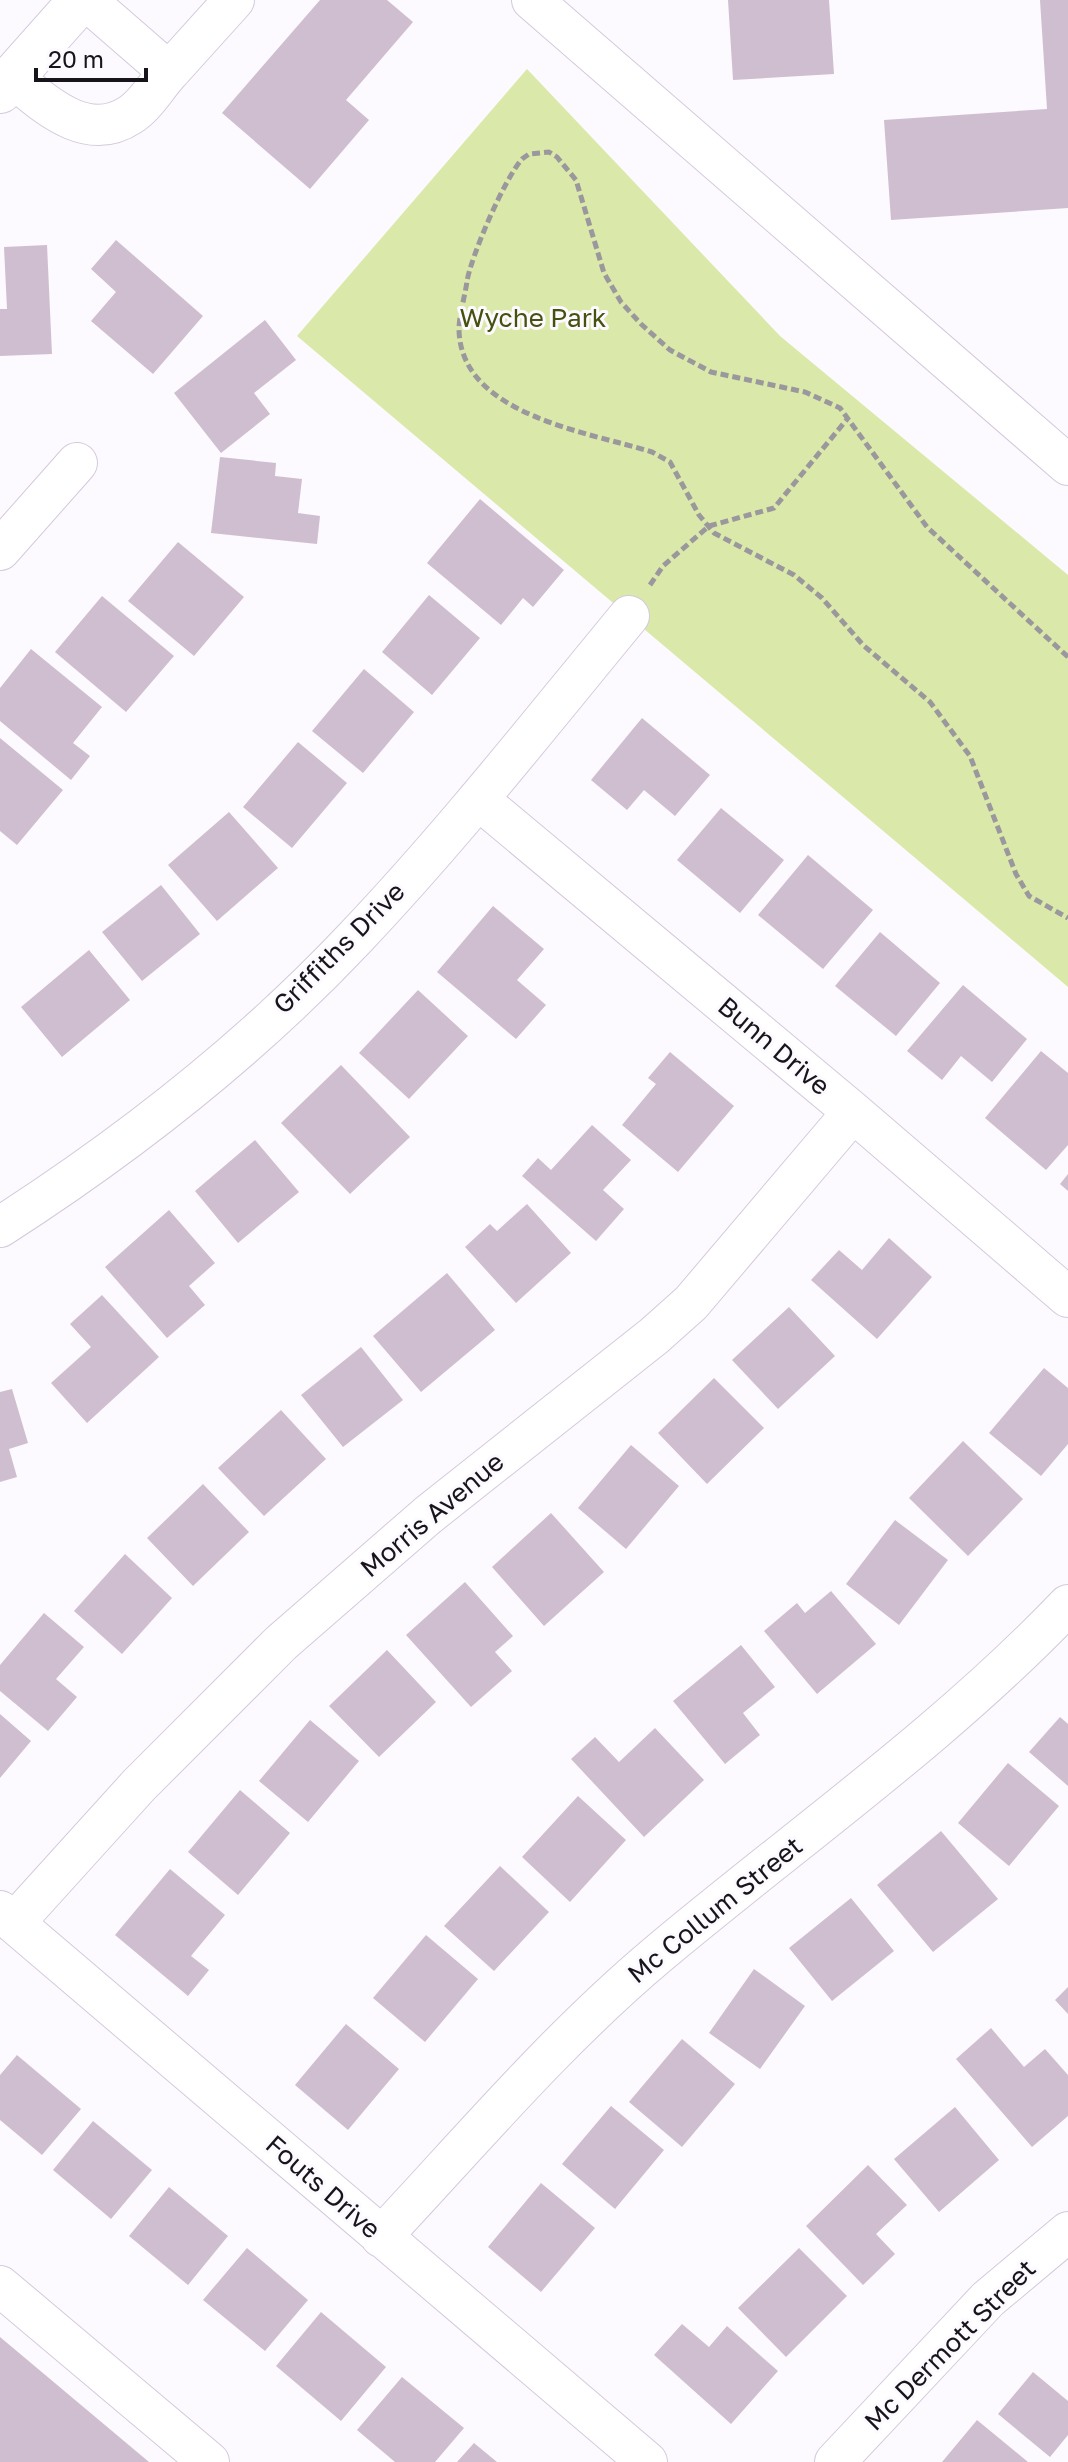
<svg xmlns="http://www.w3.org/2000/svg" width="1068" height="2462" viewBox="0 0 1068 2462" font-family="'Golos Text',sans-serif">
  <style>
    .green { fill: #dae8a9 }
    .building { fill: #cfbecf }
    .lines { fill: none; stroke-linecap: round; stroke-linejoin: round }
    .minor-casing { stroke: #d4c9dd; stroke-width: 42 }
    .major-casing { stroke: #d4c9dd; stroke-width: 46 }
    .path { stroke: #9b989d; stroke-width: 5; stroke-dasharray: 8 4; stroke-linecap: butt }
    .minor { stroke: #fff; stroke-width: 40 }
    .major { stroke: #fff; stroke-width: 44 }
    .labels { text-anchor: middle; stroke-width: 6; stroke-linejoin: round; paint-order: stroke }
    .park-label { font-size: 26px; fill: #47510f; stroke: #fcfafe }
    .street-label { font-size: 26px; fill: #18141b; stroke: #fcfafe }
  </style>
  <rect width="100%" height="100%" fill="#fcfafe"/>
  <!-- green -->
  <path class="green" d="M 527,69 L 780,336 L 1068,575 L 1068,987 L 297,336 Z"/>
  <!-- building -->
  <path class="building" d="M 320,0 L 387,0 L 413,22 L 346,100 L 369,120 L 310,189 L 222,113 Z
    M 728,0 L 829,0 L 834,74 L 733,80 Z
    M 1040,0 L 1068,0 L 1068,208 L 891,220 L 884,120 L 1047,109 Z
    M 116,240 L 203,316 L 153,374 L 91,321 L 116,292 L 91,269 Z
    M 47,245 L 52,354 L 0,356 L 0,309 L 7,309 L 4,247 Z
    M 265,320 L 296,360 L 254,393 L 270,414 L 221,453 L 174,393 Z
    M 220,457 L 276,463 L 275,476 L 302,479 L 298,513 L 320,516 L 317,544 L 211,533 Z
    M 480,499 L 564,570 L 533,607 L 523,598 L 501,625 L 427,563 Z
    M 178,542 L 244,597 L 194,656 L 128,601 Z
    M 429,595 L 480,638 L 432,695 L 382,652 Z
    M 102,596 L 174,656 L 126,712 L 55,652 Z
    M 31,649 L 102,707 L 73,743 L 90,756 L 71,780 L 0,721 L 0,688 Z
    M 364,669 L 414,712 L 363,773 L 312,731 Z
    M 642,718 L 710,775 L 675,816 L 644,790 L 627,810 L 591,780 Z
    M 0,738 L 63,790 L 17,845 L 0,831 Z
    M 298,742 L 347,783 L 292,848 L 243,807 Z
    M 721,808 L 784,860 L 740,913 L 677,860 Z
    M 229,812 L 278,868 L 217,921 L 168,865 Z
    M 808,855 L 873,910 L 823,969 L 758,915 Z
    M 161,885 L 200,934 L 142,981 L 102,932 Z
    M 493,906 L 544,949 L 517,980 L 546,1005 L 516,1039 L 437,972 Z
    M 880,932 L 940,983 L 896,1036 L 835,986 Z
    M 89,950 L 130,1000 L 62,1057 L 21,1007 Z
    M 963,985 L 1027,1039 L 992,1082 L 961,1056 L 942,1080 L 907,1051 Z
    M 418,990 L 468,1036 L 409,1099 L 359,1053 Z
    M 1041,1051 L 1068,1073 L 1068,1145 L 1046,1170 L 985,1118 Z
    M 670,1052 L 734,1106 L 678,1172 L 622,1125 L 656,1084 L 648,1078 Z
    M 341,1065 L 410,1137 L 350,1194 L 281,1123 Z
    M 592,1125 L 631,1160 L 603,1190 L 624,1209 L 596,1241 L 522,1176 L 538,1158 L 551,1170 Z
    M 255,1140 L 299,1192 L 238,1243 L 195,1191 Z
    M 1068,1174 L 1068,1191 L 1060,1184 Z
    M 527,1204 L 571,1253 L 516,1303 L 465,1247 L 490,1224 L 497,1231 Z
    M 169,1210 L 215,1263 L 189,1286 L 205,1305 L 167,1338 L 105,1267 Z
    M 889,1238 L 932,1277 L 877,1339 L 811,1280 L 839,1250 L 862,1270 Z
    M 447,1273 L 495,1330 L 421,1392 L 373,1336 Z
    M 102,1295 L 159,1357 L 87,1423 L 51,1383 L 91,1347 L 70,1324 Z
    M 789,1307 L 835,1356 L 778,1409 L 732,1360 Z
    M 361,1347 L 403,1400 L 343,1447 L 301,1395 Z
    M 1044,1368 L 1068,1388 L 1068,1444 L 1041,1476 L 989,1433 Z
    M 714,1378 L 764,1428 L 707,1484 L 658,1433 Z
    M 12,1389 L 28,1443 L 9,1449 L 17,1477 L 0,1482 L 0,1392 Z
    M 281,1410 L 326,1459 L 264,1516 L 218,1468 Z
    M 963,1441 L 1023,1499 L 968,1556 L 909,1498 Z
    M 631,1445 L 679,1486 L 626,1549 L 578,1508 Z
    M 203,1484 L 249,1532 L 193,1586 L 147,1538 Z
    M 551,1513 L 604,1572 L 544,1626 L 492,1567 Z
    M 895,1520 L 948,1560 L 899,1625 L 846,1584 Z
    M 125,1554 L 172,1598 L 122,1654 L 74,1611 Z
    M 465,1582 L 513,1636 L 495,1652 L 512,1671 L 471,1707 L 406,1635 Z
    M 831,1591 L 876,1644 L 817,1694 L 764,1631 L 797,1603 L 805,1613 Z
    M 44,1613 L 84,1647 L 56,1679 L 77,1697 L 48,1731 L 0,1691 L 0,1665 Z
    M 741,1645 L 775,1687 L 743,1713 L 760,1735 L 725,1764 L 673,1701 Z
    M 387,1650 L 436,1702 L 379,1757 L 329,1706 Z
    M 0,1714 L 31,1741 L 0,1778 Z
    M 1060,1717 L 1068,1724 L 1068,1786 L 1029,1752 Z
    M 310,1720 L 359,1761 L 308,1822 L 259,1781 Z
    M 655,1728 L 704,1780 L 644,1837 L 571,1759 L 595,1737 L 619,1762 Z
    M 1008,1763 L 1059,1806 L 1009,1866 L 958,1823 Z
    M 240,1790 L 290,1833 L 238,1895 L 188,1852 Z
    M 578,1796 L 626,1840 L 570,1902 L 522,1857 Z
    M 941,1831 L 998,1899 L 933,1952 L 877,1885 Z
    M 500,1866 L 549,1912 L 494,1971 L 444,1926 Z
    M 170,1869 L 225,1915 L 191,1956 L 209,1970 L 188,1996 L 115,1935 Z
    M 851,1898 L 894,1951 L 832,2001 L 789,1948 Z
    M 426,1935 L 478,1979 L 425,2042 L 373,1998 Z
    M 754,1969 L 805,2006 L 760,2069 L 709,2033 Z
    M 1068,1987 L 1068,2014 L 1055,2000 Z
    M 346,2024 L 399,2069 L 348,2130 L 295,2085 Z
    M 991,2028 L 1024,2067 L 1045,2049 L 1068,2075 L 1068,2116 L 1032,2147 L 956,2059 Z
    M 682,2039 L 735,2084 L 682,2147 L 629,2102 Z
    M 17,2055 L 81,2109 L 42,2155 L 0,2120 L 0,2075 Z
    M 611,2106 L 664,2150 L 615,2209 L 562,2164 Z
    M 955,2107 L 999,2160 L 939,2212 L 894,2159 Z
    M 93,2121 L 152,2170 L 111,2219 L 53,2170 Z
    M 868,2165 L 907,2205 L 876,2234 L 895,2254 L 863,2285 L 806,2226 Z
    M 541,2183 L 595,2228 L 541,2292 L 488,2247 Z
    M 169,2187 L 228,2236 L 188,2285 L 129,2236 Z
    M 247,2248 L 308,2300 L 265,2351 L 203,2300 Z
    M 799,2248 L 847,2296 L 786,2357 L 738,2308 Z
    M 321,2312 L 386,2367 L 341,2421 L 276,2366 Z
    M 682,2324 L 709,2347 L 727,2326 L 778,2371 L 731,2424 L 654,2355 Z
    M 0,2337 L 149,2462 L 0,2462 Z
    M 1033,2372 L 1068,2401 L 1068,2435 L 1050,2457 L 998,2414 Z
    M 402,2377 L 464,2428 L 435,2462 L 395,2462 L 357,2430 Z
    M 977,2420 L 1028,2462 L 942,2462 Z
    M 474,2443 L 497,2462 L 457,2462 Z"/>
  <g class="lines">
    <defs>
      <path id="minor" d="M 86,0 L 169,72 L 234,0
        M 532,0 L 1068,465
        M 12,77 C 44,103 86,144 130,115 C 145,106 157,85 169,72
        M 0,550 L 77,463
        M 478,799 L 853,1112 L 1068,1297
        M 0,1227 C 126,1146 250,1049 353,940 C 451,837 539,725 629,616
        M 0,1911 L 647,2462
        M 14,1923 L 139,1785 L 281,1643 L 428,1515 L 654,1336 L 691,1303 L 853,1112
        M 381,2237 C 471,2141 556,2040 657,1955 C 795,1839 943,1736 1068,1605
        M 0,2286 L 209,2462
        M 835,2462 L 988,2299 L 1068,2232"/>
      <path id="major" d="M 0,91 L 81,0"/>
    </defs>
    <!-- minor casing -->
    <use href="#minor" class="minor-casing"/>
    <!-- major casing -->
    <use href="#major" class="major-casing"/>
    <!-- path -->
    <path class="path" d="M 650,585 L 663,566 L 709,526 L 774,508 L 848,418
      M 1068,657 L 927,527 L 840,408 L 805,392 L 711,372 L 670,350 L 641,324 L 621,302 L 604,273 L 576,180 L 557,157 L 549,152 L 529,154 L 522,159 C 504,180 472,254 467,281 C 465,297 459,314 459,330 C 461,415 588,432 652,452 L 670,462 L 699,515 L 714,533 L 794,575 L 822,598 L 863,645 L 930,702 L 970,756 L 1016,874 L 1029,896 L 1068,918"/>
    <!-- minor -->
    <use href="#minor" class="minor"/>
    <!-- major -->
    <use href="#major" class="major"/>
  </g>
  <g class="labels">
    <!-- park labels -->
    <g class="park-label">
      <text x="533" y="327">Wyche Park</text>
    </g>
    <!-- street labels -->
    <g class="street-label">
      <text transform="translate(339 948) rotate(-45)" y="9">Griffiths Drive</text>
      <text transform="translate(774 1046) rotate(40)" y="9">Bunn Drive</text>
      <text transform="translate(432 1515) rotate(-40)" y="9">Morris Avenue</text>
      <text transform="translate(715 1910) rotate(-39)" y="9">Mc Collum Street</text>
      <text transform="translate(323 2187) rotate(41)" y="9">Fouts Drive</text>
      <text transform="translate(950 2345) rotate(-45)" y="9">Mc Dermott Street</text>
    </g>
  </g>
  <!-- scale -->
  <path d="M36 68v12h110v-12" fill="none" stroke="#18141b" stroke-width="4"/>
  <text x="48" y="68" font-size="24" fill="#18141b" stroke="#fcfafe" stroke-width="6" paint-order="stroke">20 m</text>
</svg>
